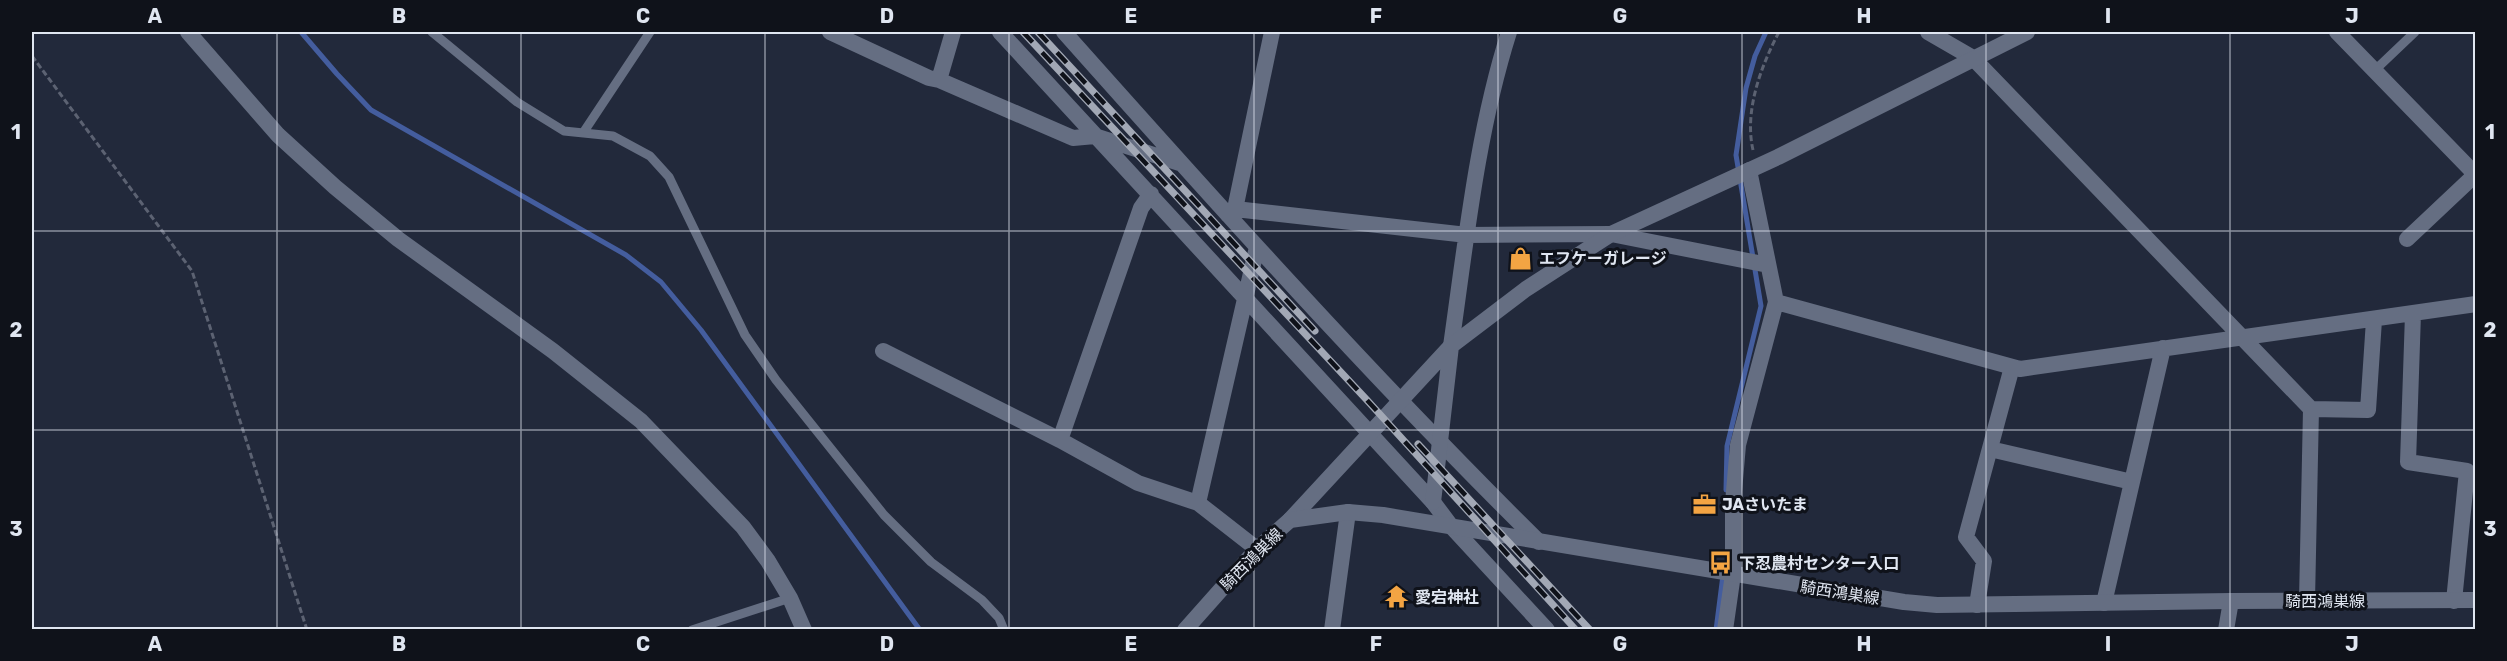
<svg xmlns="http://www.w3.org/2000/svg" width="2507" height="661" viewBox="0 0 2507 661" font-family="Rubik,'Noto Sans JP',sans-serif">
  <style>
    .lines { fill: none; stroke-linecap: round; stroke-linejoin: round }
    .stream { stroke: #445d9e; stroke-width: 5 }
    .path { stroke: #5c6272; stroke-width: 3; stroke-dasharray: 6 3; stroke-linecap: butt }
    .service { stroke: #656e82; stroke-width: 9 }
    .minor { stroke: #656e82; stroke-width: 16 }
    .tertiary { stroke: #656e82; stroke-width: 16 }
    .secondary { stroke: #656e82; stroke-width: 16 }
    .rail-casing { stroke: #a2a8b5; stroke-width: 7 }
    .rail { stroke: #0f121a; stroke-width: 4.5; stroke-dasharray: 14; stroke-linecap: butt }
    .grid { fill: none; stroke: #e0e6f1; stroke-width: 1.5; stroke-opacity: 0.55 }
    .labels { text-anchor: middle; stroke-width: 6; stroke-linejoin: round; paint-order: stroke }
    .poi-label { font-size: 16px; font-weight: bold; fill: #e0e6f1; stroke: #0f121a; text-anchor: start }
    .street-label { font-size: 16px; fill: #e0e6f1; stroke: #0f121a }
    .neatline { fill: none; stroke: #e0e6f1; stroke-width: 2 }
    .grid-label { font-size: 20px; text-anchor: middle; font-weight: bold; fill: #e0e6f1 }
  </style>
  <rect width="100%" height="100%" fill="#22293b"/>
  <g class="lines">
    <!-- stream -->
    <path class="stream" d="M 301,32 L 337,74 L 371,110 L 626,255 L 661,282 L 701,330 L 920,630
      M 1726,490 L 1727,446 L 1761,306 L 1736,155 L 1746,88 L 1755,56 L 1766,32
      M 1716,630 L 1723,575"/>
    <!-- path -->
    <path class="path" d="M 32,56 L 192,271 L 307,630
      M 1753,150 C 1744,111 1761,66 1779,32"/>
    <!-- service -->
    <path class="service" d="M 432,32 L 517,102 L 564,131 L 613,136 L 650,156 L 669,177 L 745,335 L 776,380 L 884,515 L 931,562 L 982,600 L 999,618 L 1004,630
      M 2374,71 L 2415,32
      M 583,133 L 650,32
      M 692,630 L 790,598"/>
    <!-- minor -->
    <path class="minor" d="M 188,32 L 278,135 L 335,187 L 398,239 L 553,351 L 641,421 L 743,527 L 768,561 L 790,598 L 804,630
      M 830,32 L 929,78 L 939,80 L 1073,138 L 1095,136 L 1179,163
      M 1000,32 L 1433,502 L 1451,526 L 1547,630
      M 1064,32 C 1218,205 1374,379 1539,542
      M 1928,32 L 1973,58 L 2311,409 L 2307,601
      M 2337,32 L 2476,175
      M 939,80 L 953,32
      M 1235,209 L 1467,235 L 1611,234 L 1768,265
      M 1228,215 L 1235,209 L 1272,32
      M 2407,239 L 2476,174
      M 1776,302 L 2020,369 L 2476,304
      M 2413,314 L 2408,462 L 2467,471 L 2454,601
      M 1451,346 C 1466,241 1477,133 1509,32
      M 883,351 L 1060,440 L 1138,483 L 1198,503
      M 2311,409 L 2368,410 L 2374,320
      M 1060,440 L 1141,208 L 1151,194
      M 1990,449 L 2132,482
      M 1257,549 L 1198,503 L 1257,247
      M 2104,603 L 2163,348
      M 1977,605 L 1984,561 L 1966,537 L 2012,367
      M 1332,630 L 1348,512
      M 1725,630 L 1733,574 L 1733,503 L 1738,445 L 1776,302 L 1749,170
      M 2226,630 L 2231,601"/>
    <!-- tertiary -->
    <path class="tertiary" d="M 1433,502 L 1451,346
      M 1290,520 L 1451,346 L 1526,289 L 1611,234 L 1778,157 L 2027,32"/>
    <!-- secondary -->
    <path class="secondary" d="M 1185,630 L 1257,549 L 1290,520 L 1348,512 L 1383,515 L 1904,602 L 1937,605 L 2231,601 L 2476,600"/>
    <defs>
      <path id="rail" d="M 1023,32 L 1366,399 L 1576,630
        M 1038,32 L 1315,331
        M 1418,444 L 1590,630"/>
    </defs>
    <!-- rail casing -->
    <use href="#rail" class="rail-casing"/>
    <!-- rail -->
    <use href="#rail" class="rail"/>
  </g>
  <!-- grid -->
  <path class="grid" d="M 277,32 L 277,630M 521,32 L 521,630M 765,32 L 765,630M 1009,32 L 1009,630M 1254,32 L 1254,630M 1498,32 L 1498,630M 1742,32 L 1742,630M 1986,32 L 1986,630M 2230,32 L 2230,630M 32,231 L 2476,231M 32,430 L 2476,430"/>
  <!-- icons -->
  <defs>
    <symbol id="shop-bare" viewBox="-9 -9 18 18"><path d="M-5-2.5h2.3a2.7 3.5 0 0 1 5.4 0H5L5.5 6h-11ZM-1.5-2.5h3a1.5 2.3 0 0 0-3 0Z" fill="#f3a443" stroke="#0f121a" stroke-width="2.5" paint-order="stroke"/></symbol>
    <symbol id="office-bare" viewBox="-9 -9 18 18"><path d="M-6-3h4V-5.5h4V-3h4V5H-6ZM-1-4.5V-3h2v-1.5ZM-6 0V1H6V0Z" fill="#f3a443" stroke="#0f121a" stroke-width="2.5" paint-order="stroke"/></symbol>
    <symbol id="bus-bare" viewBox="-9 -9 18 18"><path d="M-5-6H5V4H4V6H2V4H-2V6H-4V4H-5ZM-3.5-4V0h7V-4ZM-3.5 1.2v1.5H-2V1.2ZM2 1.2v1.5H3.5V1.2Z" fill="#f3a443" stroke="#0f121a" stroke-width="2.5" paint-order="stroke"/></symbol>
    <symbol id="temple-bare" viewBox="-9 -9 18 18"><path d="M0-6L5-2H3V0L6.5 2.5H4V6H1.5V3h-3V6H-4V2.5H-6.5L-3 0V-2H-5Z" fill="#f3a443" stroke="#0f121a" stroke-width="2.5" paint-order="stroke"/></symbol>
  </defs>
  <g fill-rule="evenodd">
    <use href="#shop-bare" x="1504" y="242" width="33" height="33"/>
    <use href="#office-bare" x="1688" y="488" width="33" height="33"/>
    <use href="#bus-bare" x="1704" y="546" width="33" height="33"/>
    <use href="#temple-bare" x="1380" y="580" width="33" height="33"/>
  </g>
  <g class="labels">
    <!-- poi labels -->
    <g class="poi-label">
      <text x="1539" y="264">エフケーガレージ</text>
      <text x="1722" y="510">JAさいたま</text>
      <text x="1739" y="569">下忍農村センター入口</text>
      <text x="1415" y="603">愛宕神社</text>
    </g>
    <!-- street labels -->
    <g class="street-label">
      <text transform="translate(1251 559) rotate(-45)" y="6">騎西鴻巣線</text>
      <text transform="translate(1840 592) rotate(9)" y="6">騎西鴻巣線</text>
      <text x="2325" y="607">騎西鴻巣線</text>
    </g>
  </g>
  <!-- border -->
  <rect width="2507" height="661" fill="none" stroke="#0f121a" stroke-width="66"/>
  <rect x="33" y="33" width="2441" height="595" class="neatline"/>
  <g class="grid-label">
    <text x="155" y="23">A</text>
    <text x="399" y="23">B</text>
    <text x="643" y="23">C</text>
    <text x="887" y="23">D</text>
    <text x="1131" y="23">E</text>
    <text x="1376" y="23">F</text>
    <text x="1620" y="23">G</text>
    <text x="1864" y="23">H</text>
    <text x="2108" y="23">I</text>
    <text x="2352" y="23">J</text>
    <text x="16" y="139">1</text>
    <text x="2490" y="139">1</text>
    <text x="16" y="337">2</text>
    <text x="2490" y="337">2</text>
    <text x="16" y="536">3</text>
    <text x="2490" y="536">3</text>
    <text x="155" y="651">A</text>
    <text x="399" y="651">B</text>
    <text x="643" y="651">C</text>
    <text x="887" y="651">D</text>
    <text x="1131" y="651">E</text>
    <text x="1376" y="651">F</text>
    <text x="1620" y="651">G</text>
    <text x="1864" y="651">H</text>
    <text x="2108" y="651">I</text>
    <text x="2352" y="651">J</text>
  </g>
</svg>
